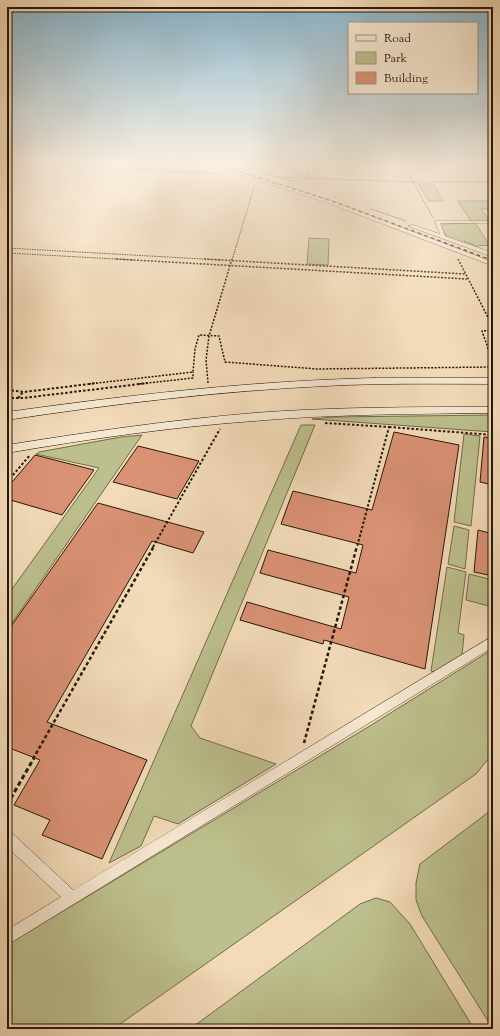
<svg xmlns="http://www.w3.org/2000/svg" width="500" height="1036" viewBox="0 0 500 1036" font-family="'Sorts Mill Goudy',serif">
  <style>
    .green { fill: #bdc08e; stroke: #726b4c }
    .building { fill: #da9275; stroke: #271609 }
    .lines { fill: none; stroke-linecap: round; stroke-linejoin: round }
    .street-casing { stroke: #5a4735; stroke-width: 1 }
    .secondary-casing { stroke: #271609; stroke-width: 1 }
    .path-far4 { stroke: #271609; stroke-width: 1; stroke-dasharray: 1.5 1; stroke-linecap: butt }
    .path-far3 { stroke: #271609; stroke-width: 1.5; stroke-dasharray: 2 1.5; stroke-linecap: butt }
    .path-far2 { stroke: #271609; stroke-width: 2; stroke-dasharray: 2.5 2; stroke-linecap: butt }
    .path-far1 { stroke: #271609; stroke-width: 2.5; stroke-dasharray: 3.5 2.5; stroke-linecap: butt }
    .path { stroke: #271609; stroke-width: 3; stroke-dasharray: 4.5 3; stroke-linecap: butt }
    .street { fill: #f7e8d2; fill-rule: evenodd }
    .secondary { fill: #f7e8d2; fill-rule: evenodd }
    .rail-far1 { stroke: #271609; stroke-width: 1.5; stroke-dasharray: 3.5 3.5; stroke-linecap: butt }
    .rail { stroke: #271609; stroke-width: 2; stroke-dasharray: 5 5; stroke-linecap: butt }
  </style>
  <rect width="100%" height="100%" fill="#f3dbb9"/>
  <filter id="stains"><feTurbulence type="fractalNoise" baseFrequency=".005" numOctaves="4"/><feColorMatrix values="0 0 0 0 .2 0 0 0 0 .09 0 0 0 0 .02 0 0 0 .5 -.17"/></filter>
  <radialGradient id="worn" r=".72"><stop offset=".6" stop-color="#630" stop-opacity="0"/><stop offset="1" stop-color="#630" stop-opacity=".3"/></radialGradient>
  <!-- green -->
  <path class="green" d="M 418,184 L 434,184 L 443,201 L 429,201 Z
    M 458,201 L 493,201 L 493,209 L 481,209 L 490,221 L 471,221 Z
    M 475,223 L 489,244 L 493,245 L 476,246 L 464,241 L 465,243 L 447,237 L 441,226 L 444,224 Z
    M 309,238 L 329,239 L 328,265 L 307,264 Z
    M 493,415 L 493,432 L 312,419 L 333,417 Z
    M 301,425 L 315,425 L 191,726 L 200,738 L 276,764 L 178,824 L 154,816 L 141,846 L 109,863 Z
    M 464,434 L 480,436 L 471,526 L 454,522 Z
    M 142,435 L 7,630 L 7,596 L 99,468 L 36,454 L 39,452 L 121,437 Z
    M 454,526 L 469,530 L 465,569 L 448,564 Z
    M 447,567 L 466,572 L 458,633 L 464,635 L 462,655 L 434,672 L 431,671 Z
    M 469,574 L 493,580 L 493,607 L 466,600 Z
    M 493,649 L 493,753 L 476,774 L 113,1029 L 7,1029 L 7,945 L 373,724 Z
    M 490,811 L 493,815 L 493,1029 L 422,916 L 416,900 L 416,883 L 420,864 Z
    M 376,898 L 390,902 L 410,924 L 474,1029 L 190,1029 L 360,904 Z"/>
  <!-- building -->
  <path class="building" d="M 394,432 L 459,445 L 425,669 L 324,640 L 323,644 L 240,620 L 247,602 L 341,629 L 349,597 L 260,573 L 268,550 L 356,573 L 363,545 L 281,524 L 293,491 L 372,510 Z
    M 484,437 L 493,438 L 493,485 L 480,482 Z
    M 138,446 L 199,461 L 177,499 L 113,482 Z
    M 35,455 L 94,470 L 62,515 L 7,499 L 7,488 Z
    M 98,503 L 204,532 L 193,553 L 152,541 L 47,722 L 147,760 L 102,859 L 42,835 L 50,820 L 14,805 L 40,760 L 7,747 L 7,632 Z
    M 478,530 L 493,534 L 493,576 L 474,572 Z"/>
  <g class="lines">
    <defs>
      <path id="street" d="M 211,165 L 216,165 L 332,201 L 493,262 L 493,266 L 328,203 Z
        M 435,221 L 493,221 L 493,223 L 440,223 L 445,236 L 493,253 L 493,257 L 408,226 L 413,225 L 440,234 Z
        M 493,636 L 493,647 L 7,945 L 7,930 L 61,897 L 7,847 L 7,831 L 12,833 L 73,890 Z"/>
      <path id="secondary" d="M 374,378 L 493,378 L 493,384 C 437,384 382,383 326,386 C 219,391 113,404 7,420 L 7,412 C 129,395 251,381 374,378 Z
        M 493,407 L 493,413 C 413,414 333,414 254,421 C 171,427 89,439 7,453 L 7,445 C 89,432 171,420 254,413 C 333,407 413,407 493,407 Z"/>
    </defs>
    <!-- street casing -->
    <use href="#street" class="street-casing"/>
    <!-- secondary casing -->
    <use href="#secondary" class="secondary-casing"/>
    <!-- path-far4 -->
    <path class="path-far4" d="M 13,165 L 219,174
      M 51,165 L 211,172
      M 238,165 L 295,182
      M 404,165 L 433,218
      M 273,177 L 414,182 L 493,182
      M 308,177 L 310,165
      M 371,209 L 406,221
      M 7,248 L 221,260
      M 7,253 L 134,260
      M 232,260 L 255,184"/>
    <!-- path-far3 -->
    <path class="path-far3" d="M 116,259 L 467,279
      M 204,259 L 465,274
      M 458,259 L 493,327
      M 493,330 L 482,331 L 493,363
      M 208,383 L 206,360 L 209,336 L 232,259
      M 89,384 L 193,372 L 195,349 L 199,335 L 219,336 L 225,362 L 317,369 L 493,367
      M 139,384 L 193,378 L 193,372"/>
    <!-- path-far2 -->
    <path class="path-far2" d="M 7,390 L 24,392 L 97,383
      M 7,398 L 23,398 L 148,383
      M 18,398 L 23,392
      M 325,423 L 389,427 L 357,547
      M 389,427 L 493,435
      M 7,482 L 30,455
      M 153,547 L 220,429"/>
    <!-- path-far1 -->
    <path class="path-far1" d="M 304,743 L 357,546
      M 33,759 L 154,546"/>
    <!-- path -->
    <path class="path" d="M 7,805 L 34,758"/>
    <!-- street -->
    <use href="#street" class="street"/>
    <!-- secondary -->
    <use href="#secondary" class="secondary"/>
    <!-- rail-far1 -->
    <path class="rail-far1" d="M 219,165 L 335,202 L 491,260"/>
    <!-- rail -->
    <path class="rail" d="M 488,259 L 493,261"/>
  </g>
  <!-- sky -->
  <linearGradient id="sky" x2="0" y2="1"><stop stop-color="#8ab7cf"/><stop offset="0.53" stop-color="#faefe0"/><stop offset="1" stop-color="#faefe0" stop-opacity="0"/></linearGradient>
  <rect width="500" height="310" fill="url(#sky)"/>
  <!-- margin -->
  <rect width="500" height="1036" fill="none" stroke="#f3dbb9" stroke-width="24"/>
  <rect x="8" y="8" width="484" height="1020" fill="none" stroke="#271609" stroke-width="2"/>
  <rect x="12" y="12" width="476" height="1012" fill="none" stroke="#271609"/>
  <!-- legend -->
  <rect x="348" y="22" width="130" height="72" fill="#f7e8d2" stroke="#a49482"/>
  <rect x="356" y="35" width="20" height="6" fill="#f7e8d2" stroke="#a49482"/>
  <text x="384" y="42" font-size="12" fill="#271609">Road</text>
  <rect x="356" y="52" width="20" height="12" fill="#bdc08e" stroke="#a49482"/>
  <text x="384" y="62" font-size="12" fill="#271609">Park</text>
  <rect x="356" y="72" width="20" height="12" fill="#da9275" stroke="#a49482"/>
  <text x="384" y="82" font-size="12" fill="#271609">Building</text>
  <rect width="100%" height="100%" filter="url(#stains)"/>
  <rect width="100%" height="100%" fill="url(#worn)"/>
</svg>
